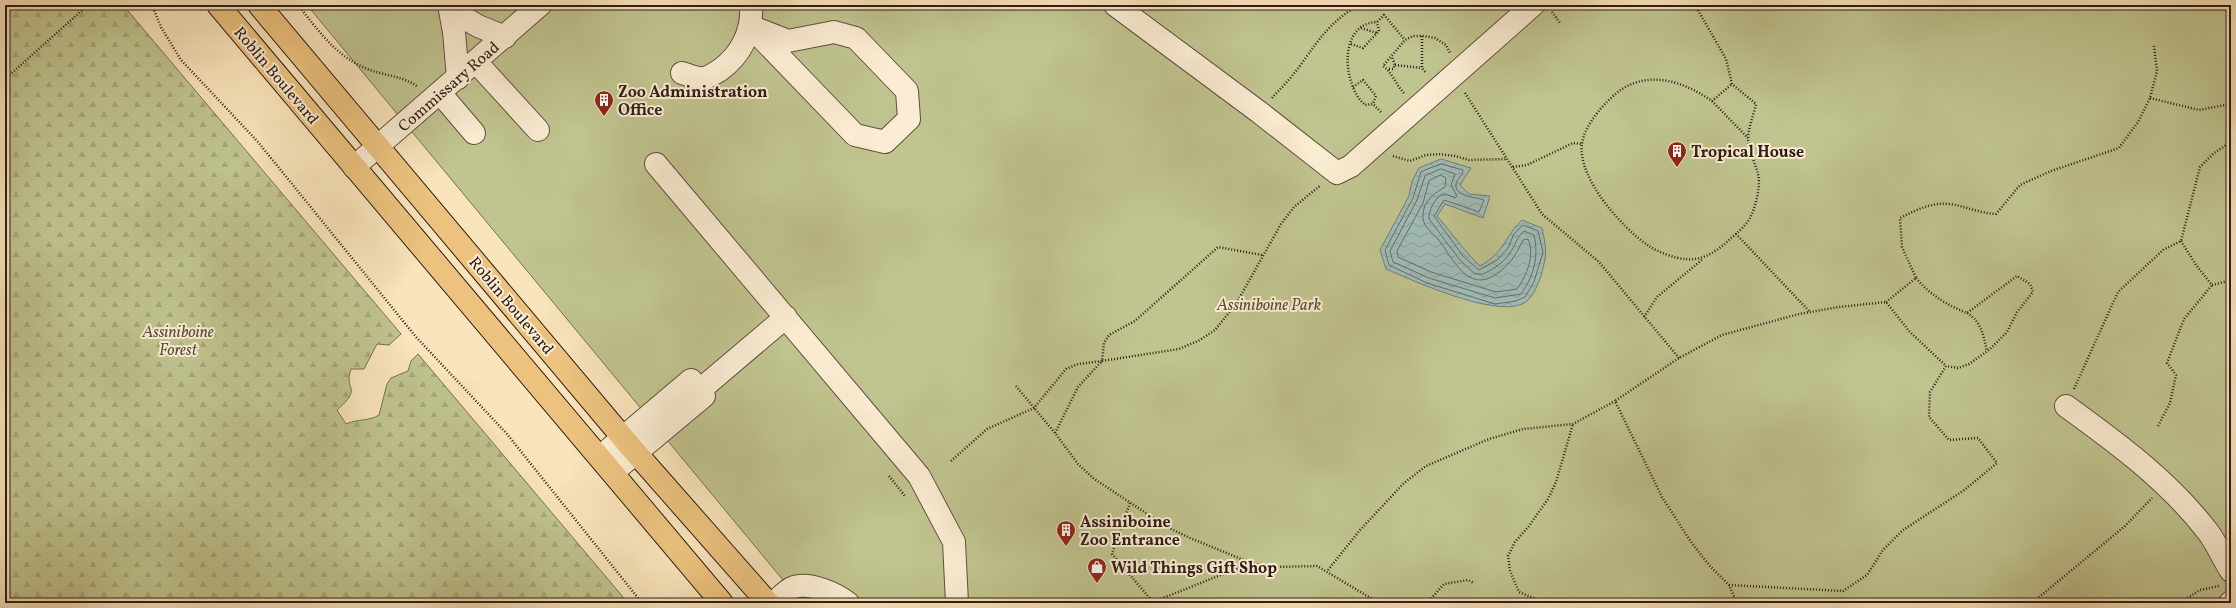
<svg xmlns="http://www.w3.org/2000/svg" width="2236" height="608" viewBox="0 0 2236 608" font-family="Vollkorn,serif">
  <style>
    .forest { fill: url(#forest-firs); stroke: #777053 }
    .green { fill: #c0c48f; stroke: #777053 }
    .water { fill: url(#water-waves); stroke: #727d78 }
    .lines { fill: none; stroke-linecap: round; stroke-linejoin: round }
    .shore { stroke: #676d68; stroke-width: 1 }
    .minor-casing { stroke: #614f40; stroke-width: 24 }
    .major-casing { stroke: #2e1d17; stroke-width: 24 }
    .path { stroke: #2e1d17; stroke-width: 2.5; stroke-dasharray: 1 2; stroke-linecap: butt }
    .minor { stroke: #fbedd3; stroke-width: 22 }
    .major { stroke: #ecc27e; stroke-width: 22 }
    .labels { text-anchor: middle; stroke-width: 4; stroke-linejoin: round; paint-order: stroke }
    .street-label { font-size: 16px; fill: #2e1d17; stroke: #fbedd3 }
    .poi-label { font-size: 16px; font-weight: bold; fill: #2e1d17; stroke: #fbedd3; text-anchor: start }
    .park-label { font-size: 16px; font-style: italic; fill: #5a4f3b; stroke: #fbedd3 }
  </style>
  <defs>
    <pattern id="forest-firs" width="22" height="20" patternUnits="userSpaceOnUse"><rect width="22" height="20" fill="#c0c48f"/><path d="M5 1l3.5 6h-7zM16 11l3.5 6h-7z" fill="#a5a87b"/></pattern>
    <pattern id="water-waves" width="16" height="10" patternUnits="userSpaceOnUse"><rect width="16" height="10" fill="#a0bdb8"/><path d="M0 5q4-4 8 0t8 0" fill="none" stroke="#8aa29d"/></pattern>
  </defs>
  <rect width="100%" height="100%" fill="#f9e4bc"/>
  <filter id="stains"><feTurbulence type="fractalNoise" baseFrequency=".005" numOctaves="4"/><feColorMatrix values="0 0 0 0 .2 0 0 0 0 .09 0 0 0 0 .02 0 0 0 .5 -.17"/></filter>
  <radialGradient id="worn" r=".72"><stop offset=".6" stop-color="#630" stop-opacity="0"/><stop offset="1" stop-color="#630" stop-opacity=".3"/></radialGradient>
  <!-- forest -->
  <path class="forest" d="M 5,5 L 123,5 L 401,334 L 389,345 L 377,344 L 364,369 L 351,369 C 343,392 364,386 337,410 L 346,424 C 357,419 370,421 379,415 L 387,384 L 391,378 L 408,371 L 411,361 L 418,354 L 628,603 L 5,603 Z"/>
  <!-- green -->
  <path class="green" d="M 307,5 L 2231,5 L 2231,603 L 802,603 Z"/>
  <!-- water -->
  <path class="water" d="M 1441,159 L 1471,168 L 1460,185 L 1469,194 L 1490,196 L 1483,218 L 1445,204 L 1437,216 C 1452,233 1464,251 1480,266 C 1505,252 1504,237 1522,220 L 1542,228 C 1547,251 1547,253 1541,276 C 1538,284 1534,294 1528,300 C 1505,323 1412,280 1386,269 L 1380,250 L 1409,196 L 1412,181 L 1419,168 Z"/>
  <g class="lines">
    <!-- shore -->
    <path class="shore" d="M 1441,164 L 1463,170 C 1463,176 1457,178 1456,184 C 1454,197 1478,197 1484,200 L 1479,212 L 1444,200 L 1434,216 L 1463,256 L 1479,270 L 1497,260 L 1508,248 L 1514,234 L 1523,225 L 1538,231 L 1543,252 L 1534,282 L 1525,297 L 1516,301 L 1495,304 L 1427,283 L 1389,265 L 1385,250 L 1413,198 L 1421,172 Z
      M 1441,169 L 1455,174 L 1451,185 L 1457,196 L 1455,198 C 1451,196 1447,194 1442,195 C 1435,197 1428,212 1429,219 L 1460,260 L 1475,274 L 1483,274 C 1494,269 1506,261 1512,250 C 1516,243 1517,237 1524,231 L 1534,235 C 1539,256 1534,276 1521,294 L 1495,298 L 1429,278 L 1393,262 L 1390,251 L 1417,200 L 1425,176 Z
      M 1441,175 L 1446,178 L 1445,187 C 1435,193 1424,200 1423,214 C 1421,225 1432,232 1438,239 C 1453,258 1467,293 1495,275 C 1509,266 1516,255 1523,240 L 1528,239 C 1535,255 1527,275 1517,289 L 1496,292 L 1431,272 L 1398,257 L 1397,251 L 1423,203 L 1429,181 Z"/>
    <defs>
      <path id="minor" d="M 449,5 L 454,32 L 458,78
        M 1115,5 L 1259,112 L 1337,173 L 1351,166 L 1533,5
        M 451,10 L 478,26 L 505,37
        M 750,26 L 788,41 L 834,32 L 856,38 L 907,91 L 909,119 L 885,142 L 855,135 Z
        M 476,62 L 538,130
        M 682,73 C 689,75 697,79 704,78 C 710,77 715,73 720,70 C 741,55 753,31 751,5
        M 440,93 L 474,133
        M 656,164 L 919,476 L 954,542 L 957,603
        M 354,167 L 540,5
        M 700,390 L 786,317
        M 2066,406 C 2117,443 2169,481 2208,532 C 2217,544 2223,559 2231,571
        M 600,457 L 691,380 L 704,396 L 613,472
        M 774,603 C 779,598 787,589 794,587 C 810,582 835,593 848,603
        M 2230,603 L 2231,602"/>
      <path id="major" d="M 218,5 L 722,603
        M 259,5 L 629,445 L 768,603"/>
    </defs>
    <!-- minor casing -->
    <use href="#minor" class="minor-casing"/>
    <!-- major casing -->
    <use href="#major" class="major-casing"/>
    <!-- path -->
    <path class="path" d="M 152,5 L 161,27 L 181,60 L 258,142 L 416,337 L 507,434 L 642,603
      M 298,5 C 318,30 335,55 365,68 C 383,76 402,75 418,87
      M 1695,5 L 1726,59 L 1732,84 L 1756,104 C 1754,114 1748,128 1748,139 C 1749,151 1755,163 1758,174 C 1761,187 1756,204 1751,216 C 1747,225 1736,234 1729,240 C 1717,251 1703,261 1686,259 C 1676,259 1658,252 1649,246 C 1623,229 1577,178 1582,144 C 1584,125 1607,99 1622,89 C 1652,70 1686,83 1712,101 L 1732,84
      M 1552,12 L 1560,23
      M 1361,28 L 1377,33
      M 1422,36 L 1422,68 L 1426,73
      M 1351,44 L 1363,48 L 1379,31 L 1377,22
      M 1395,65 L 1422,68
      M 1389,69 L 1393,69 L 1395,65 L 1392,57
      M 5,79 L 88,5
      M 1353,87 L 1363,80 L 1376,96 L 1373,104
      M 1404,93 C 1396,85 1392,72 1383,66 L 1405,40 L 1413,36 L 1424,36 L 1435,38 L 1446,45 L 1450,53
      M 1465,93 L 1542,214 L 1599,262 L 1679,358
      M 1272,98 C 1282,87 1293,76 1302,63 C 1320,38 1331,21 1359,5
      M 2150,98 L 2199,110 L 2231,104
      M 1712,101 L 1748,138
      M 1381,112 L 1373,104 L 1365,105 C 1342,85 1338,23 1377,22 L 1384,15 L 1405,40
      M 1393,156 L 1410,161 L 1426,155 L 1439,154 L 1455,156 L 1469,160 L 1507,159
      M 1513,167 L 1527,165 L 1573,143 L 1582,144
      M 1736,234 L 1810,312
      M 2181,241 L 2196,265 L 2212,285 L 2231,280
      M 1916,278 C 1930,295 1947,305 1967,313 L 2017,276 L 2030,284 L 2033,292 L 2017,312 L 2007,332 L 1989,350 L 1969,364 L 1958,368 L 1946,366
      M 1886,302 L 1916,278 L 1902,247 L 1900,218 C 1916,210 1932,202 1950,204 C 1965,206 1978,213 1996,214 L 2020,185 L 2051,171 L 2119,148 L 2138,122 L 2150,98 L 2157,71 L 2154,46
      M 1967,313 C 1982,322 1983,335 1987,351
      M 1644,317 L 1657,297 L 1703,259
      M 1016,386 L 1055,433 L 1078,464 L 1093,478 L 1167,527 L 1190,538 L 1251,563 L 1274,567 L 1317,566 L 1379,603
      M 2074,389 L 2118,292 L 2163,250 L 2181,241 L 2200,167 L 2214,153 L 2231,142
      M 2158,426 L 2170,403 L 2176,375 L 2167,363 L 2184,319 L 2212,285
      M 1055,433 L 1078,387 L 1102,361 L 1179,349 L 1200,340 L 1215,330 L 1236,304 L 1281,224 L 1294,207 L 1321,185
      M 951,461 L 987,429 L 1034,408 L 1066,369 L 1078,364 L 1102,361 L 1104,343 L 1109,335 L 1135,321 L 1218,247 L 1262,255
      M 889,476 L 905,496
      M 1130,503 L 1112,554 L 1153,602 L 1251,563
      M 1328,570 L 1360,530 L 1404,483 L 1426,466 L 1489,439 L 1523,429 L 1573,424 L 1615,401
      M 1729,585 L 1843,591 L 1867,575 L 1883,550 L 1903,530 L 1963,491 L 1997,463 L 1978,438 L 1949,440 L 1929,417 L 1930,392 L 1946,366 L 1909,331 L 1886,302 L 1839,307 L 1799,314 L 1722,335 L 1679,358 L 1615,401 L 1662,497 L 1691,542 L 1709,565 L 1729,585 L 1737,603
      M 1427,603 L 1444,584 L 1468,580 L 1474,583
      M 1545,603 L 1519,592 L 1510,571 L 1508,556 L 1515,542 L 1529,526 L 1548,499 L 1556,482 L 1573,424
      M 2032,603 L 2125,526 L 2152,498
      M 2180,603 L 2200,590 L 2219,586"/>
    <!-- minor -->
    <use href="#minor" class="minor"/>
    <!-- major -->
    <use href="#major" class="major"/>
  </g>
  <!-- icons -->
  <defs>
    <symbol id="building-pin" viewBox="-11 -11 22 30"><path d="M0 17L-7.5 6A9.5 9.5 0 1 1 7.5 6Z" fill="#8f2418" stroke="#fbedd3"/><path d="M-4-6H4V6H1V3H-1V6H-4ZM-2.5-4.3h1.7v1.8h-1.7ZM.8-4.3h1.7v1.8H.8ZM-2.5-1h1.7V.8h-1.7ZM.8-1h1.7V.8H.8Z" fill="#fff"/></symbol>
    <symbol id="shop-pin" viewBox="-11 -11 22 30"><path d="M0 17L-7.5 6A9.5 9.5 0 1 1 7.5 6Z" fill="#8f2418" stroke="#fbedd3"/><path d="M-5-2.5h2.3a2.7 3.5 0 0 1 5.4 0H5L5.5 6h-11ZM-1.5-2.5h3a1.5 2.3 0 0 0-3 0Z" fill="#fff"/></symbol>
  </defs>
  <g fill-rule="evenodd">
    <use href="#building-pin" x="593" y="89" width="22" height="30"/>
    <use href="#building-pin" x="1666" y="140" width="22" height="30"/>
    <use href="#building-pin" x="1055" y="519" width="22" height="30"/>
    <use href="#shop-pin" x="1086" y="556" width="22" height="30"/>
  </g>
  <g class="labels">
    <!-- street labels -->
    <g class="street-label">
      <text transform="translate(277 75) rotate(50)" y="6">Roblin Boulevard</text>
      <text transform="translate(448 86) rotate(-41)" y="6">Commissary Road</text>
      <text transform="translate(512 305) rotate(50)" y="6">Roblin Boulevard</text>
    </g>
    <!-- poi labels -->
    <g class="poi-label">
      <text x="618" y="97">Zoo Administration<tspan x="618" dy="18">Office</tspan></text>
      <text x="1691" y="157">Tropical House</text>
      <text x="1080" y="527">Assiniboine<tspan x="1080" dy="18">Zoo Entrance</tspan></text>
      <text x="1111" y="573">Wild Things Gift Shop</text>
    </g>
    <!-- park labels -->
    <g class="park-label">
      <text x="1269" y="310">Assiniboine Park</text>
      <text x="178" y="337">Assiniboine<tspan x="178" dy="18">Forest</tspan></text>
    </g>
  </g>
  <!-- margin -->
  <rect width="2236" height="608" fill="none" stroke="#f9e4bc" stroke-width="20"/>
  <rect x="6" y="6" width="2224" height="596" fill="none" stroke="#2e1d17" stroke-width="2"/>
  <rect x="10" y="10" width="2216" height="588" fill="none" stroke="#2e1d17"/>
  <rect width="100%" height="100%" filter="url(#stains)"/>
  <rect width="100%" height="100%" fill="url(#worn)"/>
</svg>
